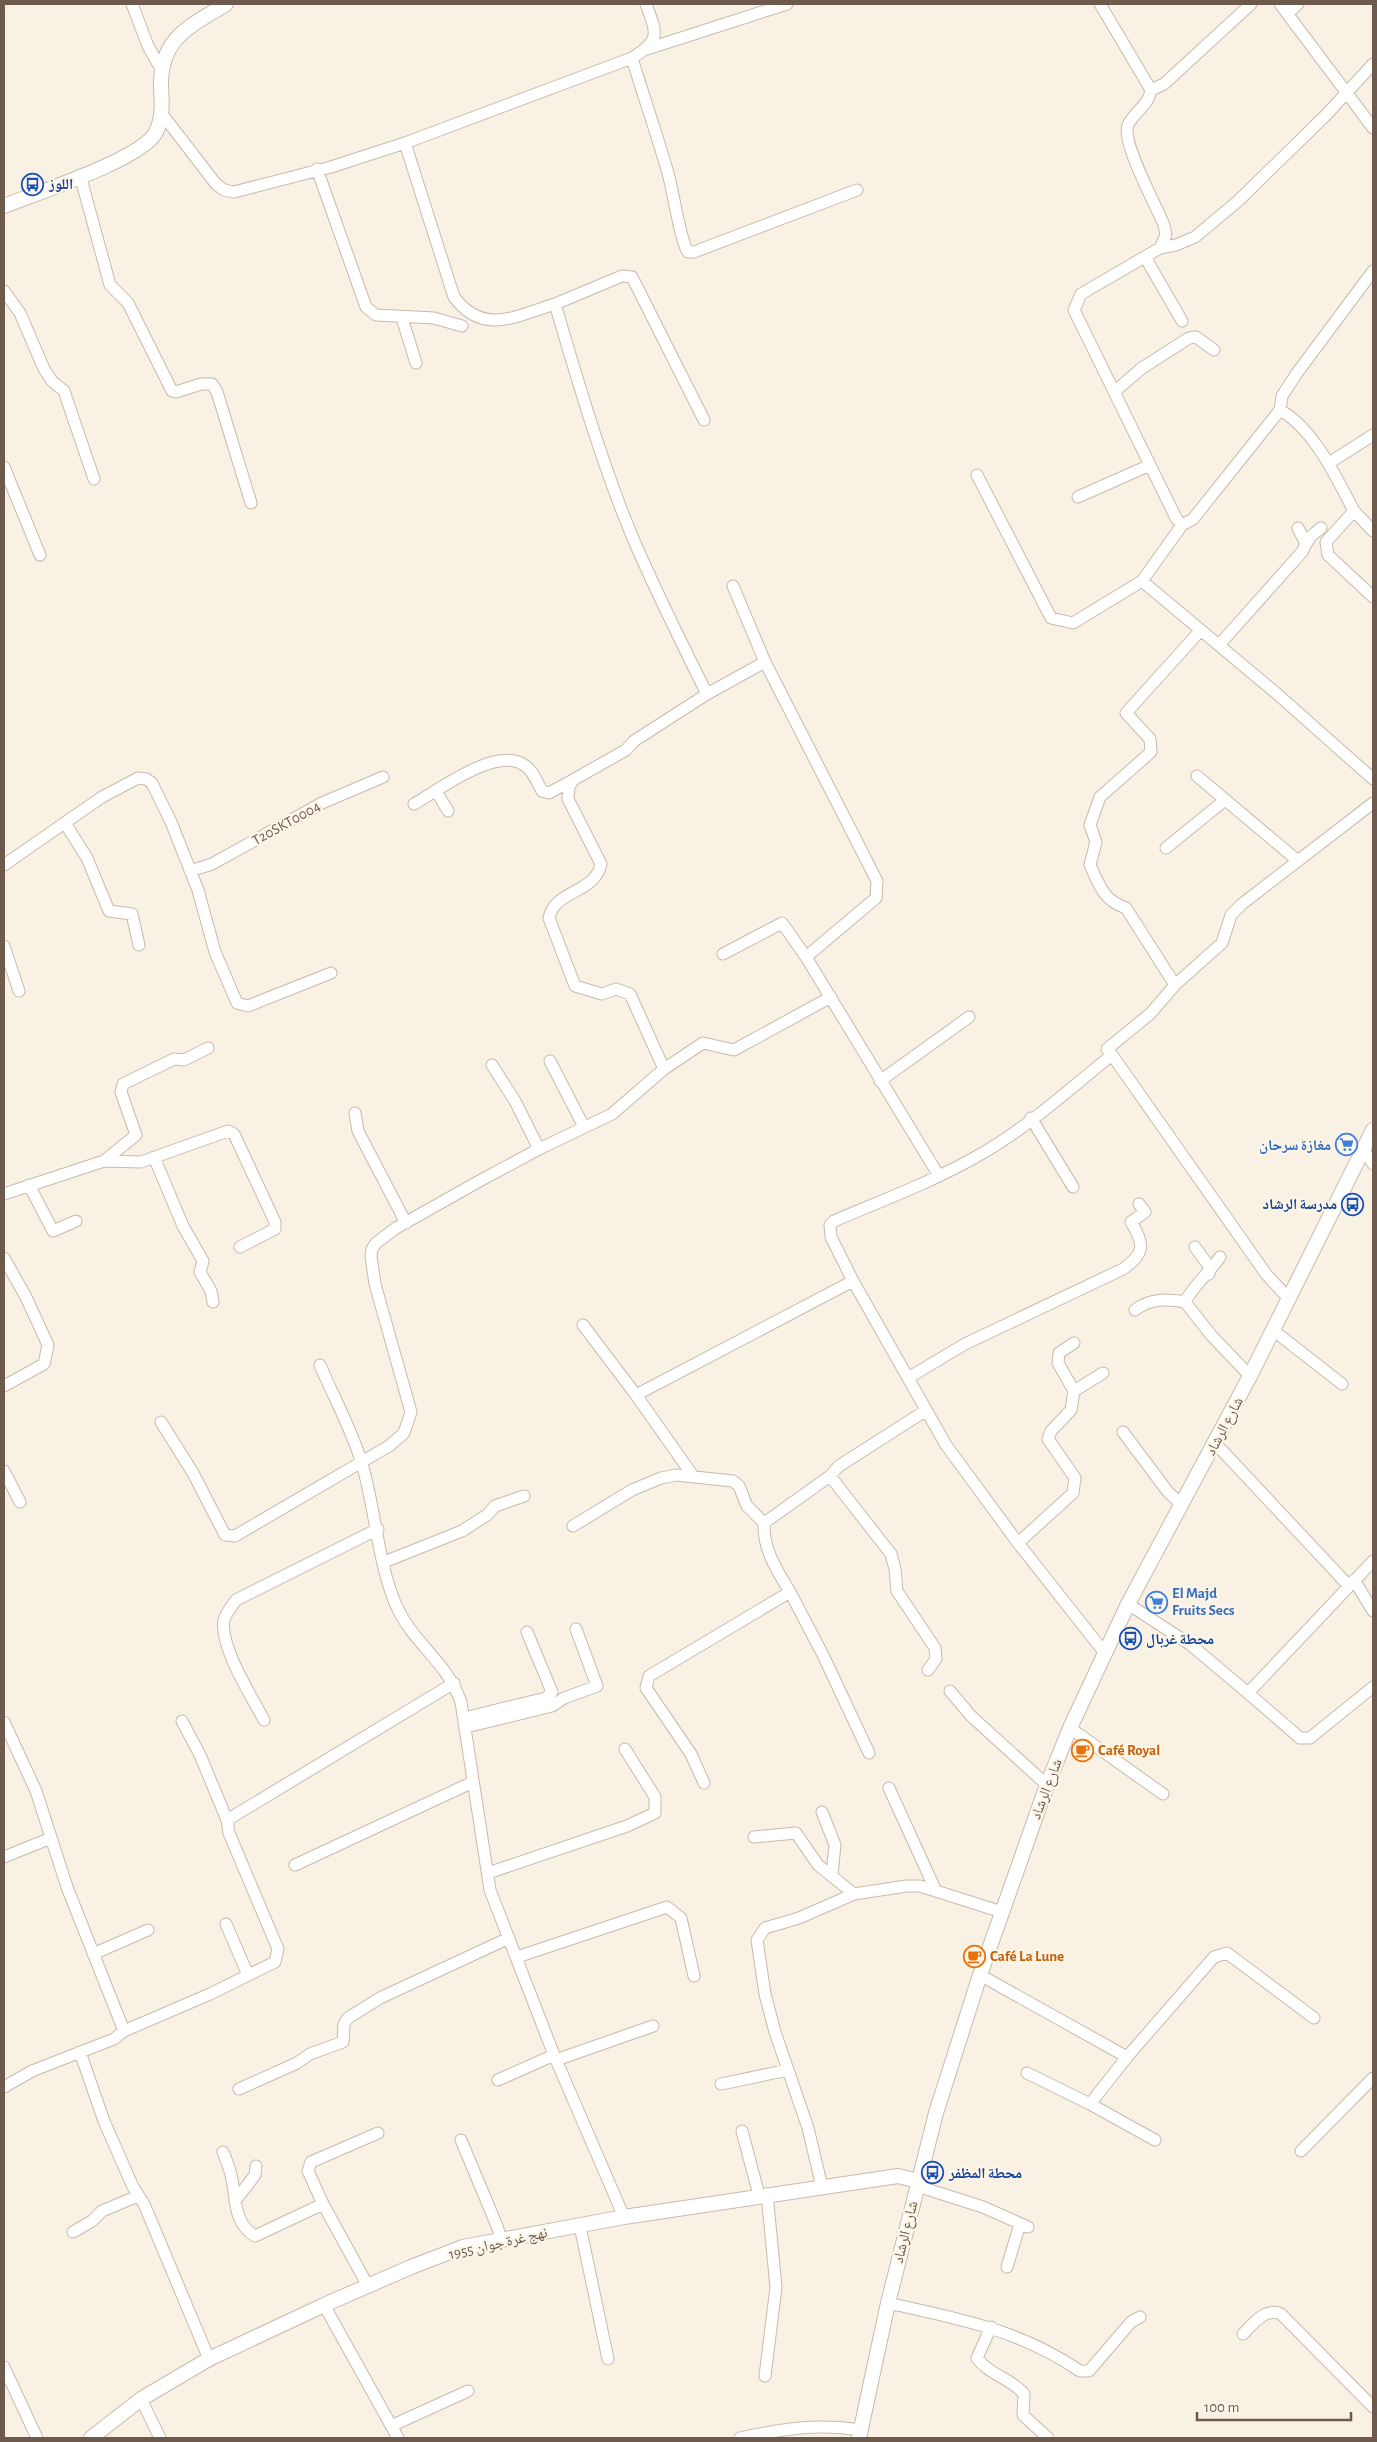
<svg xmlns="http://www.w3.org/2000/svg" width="1377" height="2442" viewBox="0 0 1377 2442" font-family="'Alegreya Sans','Noto Naskh Arabic',sans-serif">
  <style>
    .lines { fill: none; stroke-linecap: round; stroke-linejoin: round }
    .minor-casing { stroke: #c8baac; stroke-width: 13 }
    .tertiary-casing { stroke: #c8baac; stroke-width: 16 }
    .minor { stroke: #fff; stroke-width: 11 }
    .tertiary { stroke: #fff; stroke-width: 14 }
    .labels { text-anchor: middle; stroke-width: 4.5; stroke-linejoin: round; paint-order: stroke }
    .transit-label { font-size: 15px; font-weight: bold; fill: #164399; stroke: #fcf6e9; text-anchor: start }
    .street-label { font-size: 15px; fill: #6e5a4d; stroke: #fcf6e9 }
    .shop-label { font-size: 15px; font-weight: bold; fill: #366cbe; stroke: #fcf6e9; text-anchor: end }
    .food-label { font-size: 15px; font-weight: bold; fill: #c56008; stroke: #fcf6e9; text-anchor: start }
  </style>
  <rect width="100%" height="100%" fill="#f9f2e4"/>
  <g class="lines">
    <defs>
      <path id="minor" d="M 132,4 L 148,46 L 161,69
        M 1100,4 L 1151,90 C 1149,105 1134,112 1128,125 C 1121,142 1156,205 1164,225 L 1166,235 L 1160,248
        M 1280,4 L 1373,128
        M 1288,13 L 1298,4
        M 647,49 L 787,4
        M 632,58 C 644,98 658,137 669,177 C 673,192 681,243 688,252 L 694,252 L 857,190
        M 1373,64 L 1327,114 L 1238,201 L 1195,237 L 1176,245 L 1160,248 L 1124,269 L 1081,294 L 1074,310 L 1176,518 L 1182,525 L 1142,581 L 1276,693 L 1373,779
        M 1151,90 L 1164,84 L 1251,4
        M 162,114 L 216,184 L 224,190 L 234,192 L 331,167 L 405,143 L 454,297 C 483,336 516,316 555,304 C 578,382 601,461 632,536 C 655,590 681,642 707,694 L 765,662 L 877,881 L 876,898 L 806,957 L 939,1176
        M 405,143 L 632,58 C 661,40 657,34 646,4
        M 317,169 L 366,307 L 376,315 L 434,318 L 462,326
        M 80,175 L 110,285 L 128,303 L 172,391 L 176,392 L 201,384 L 212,384 L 217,392 L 251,503
        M 1145,257 L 1182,321
        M 4,291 L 20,313 L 44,369 L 52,381 L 64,391 L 94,479
        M 555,304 L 622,276 L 632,277 L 704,420
        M 402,318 L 416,363
        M 1114,392 L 1142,368 L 1189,338 L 1196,337 L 1214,350
        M 1280,410 C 1314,429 1336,477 1354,511 L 1326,542 L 1328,555 L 1373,597
        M 1329,463 L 1373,435
        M 4,467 L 40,555
        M 977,475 L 1051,618 L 1073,623 L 1142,581
        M 1078,497 L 1150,465
        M 1354,511 L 1373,531
        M 1182,525 L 1193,519 L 1280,410 L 1282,396 L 1297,373 L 1373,271
        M 1306,544 L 1311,536 L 1321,528
        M 733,586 L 765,662
        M 1219,645 L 1302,552 L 1306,544 L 1298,528
        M 1197,776 L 1298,861
        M 436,791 L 448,811
        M 414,804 C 439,790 496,746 524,765 C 533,770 537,782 542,791 L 549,793 L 573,780
        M 65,823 L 87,858 L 109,911 L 132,914 L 139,945
        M 1166,848 L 1225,800
        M 4,865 L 102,797 L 138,778 L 146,779 L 152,783 L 171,822 L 198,890 L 215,952 L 237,1003 L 248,1006 L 331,973
        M 190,871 L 212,864 L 322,803 L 383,777
        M 4,946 L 19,991
        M 723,954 L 782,923 L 806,957
        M 1175,985 L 1126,908 C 1103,900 1100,886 1090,865 L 1096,842 L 1090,825 L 1100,797 L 1151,752 L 1150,739 L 1126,713 L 1200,631
        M 1112,1055 L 1107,1049 L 1150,1014 L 1175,985 L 1222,943 L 1231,915 L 1242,904 L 1373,803
        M 550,1061 L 584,1127
        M 492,1065 L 515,1101 L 539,1149
        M 664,1069 L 630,994 L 616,989 L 602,994 L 575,986 L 549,918 C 555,889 595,894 601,864 L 568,799 L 569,787 L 573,780 L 626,750 L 634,741 L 707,694
        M 880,1081 L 969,1017
        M 355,1113 L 358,1131 L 406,1223
        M 1031,1118 L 1073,1187
        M 1363,1149 L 1373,1164
        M 154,1157 L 183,1226 L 203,1261 L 200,1272 L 211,1291 L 213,1302
        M 104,1161 L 136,1135 L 121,1092 L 123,1084 L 174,1059 L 184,1060 L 208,1048
        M 29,1185 L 53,1231 L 76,1221
        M 4,1194 L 104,1161 L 141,1162 L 228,1131 L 234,1134 L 275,1222 L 275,1229 L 240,1247
        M 1195,1247 L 1208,1265 L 1209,1274
        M 4,1258 L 26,1297 L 48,1345 L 44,1364 L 4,1386
        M 1185,1302 C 1194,1285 1209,1273 1220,1257
        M 1135,1310 C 1151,1298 1166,1299 1185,1302 L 1211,1335 L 1250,1376
        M 583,1325 L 636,1395
        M 1273,1330 L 1342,1384
        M 320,1365 C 334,1398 352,1430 362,1464 C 375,1507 378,1564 396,1605 C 413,1644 446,1660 461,1702 L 490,1890 L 554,2055 L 624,2217
        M 908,1378 L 965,1344 L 1123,1269 C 1145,1254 1145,1244 1131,1222 L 1145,1212 L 1139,1204
        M 1074,1391 L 1103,1373
        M 161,1422 L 193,1473 L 225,1535 L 235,1536 L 389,1446 L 404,1433 L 411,1412 L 375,1284 L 371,1256 L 372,1249 L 376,1243 L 396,1228 L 474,1184 L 539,1149 L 612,1114 L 664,1069 L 703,1043 L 734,1050 L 831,997
        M 1123,1432 L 1168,1492 L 1182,1505
        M 1215,1443 L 1348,1585
        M 4,1471 L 20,1502
        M 693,1476 L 636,1395 L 853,1281
        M 830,1476 L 891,1554 L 895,1569 L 897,1591 L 935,1648 L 936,1659 L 928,1670
        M 573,1526 L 632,1490 L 661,1478 L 676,1475 L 733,1481 L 739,1486 L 747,1506 L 764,1523 L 830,1476 L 839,1466 L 925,1411
        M 1018,1543 L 1073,1493 L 1075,1478 L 1048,1439 L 1051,1431 L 1071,1410 L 1074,1391 L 1058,1363 L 1059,1353 L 1074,1343
        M 384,1562 L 462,1531 L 487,1515 L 495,1506 L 524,1496
        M 1354,1580 L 1373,1611
        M 790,1592 L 823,1655 L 869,1753
        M 1128,1604 L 1191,1645 L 1248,1693 L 1373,1561
        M 1104,1652 L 1018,1543 L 946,1445 L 853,1281 L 831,1237 L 830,1225 L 834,1221 C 881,1201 929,1183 974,1158 C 1024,1131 1068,1090 1112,1055 L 1266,1274 L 1289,1299
        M 950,1691 L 971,1716 L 1047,1785
        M 1248,1693 L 1300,1738 L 1310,1738 L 1373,1687
        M 464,1718 L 546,1698 L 552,1692 L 527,1632
        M 264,1720 C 252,1697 219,1646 224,1620 C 226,1613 232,1606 236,1600 L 378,1529
        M 182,1721 L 200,1755 L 227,1820
        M 4,1722 L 36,1791 L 67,1887 L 124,2031
        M 466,1727 L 552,1706 L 564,1698 L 597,1686 L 576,1629
        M 1070,1728 L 1163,1794
        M 704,1783 L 691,1754 L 646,1688 L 649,1676 L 790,1592 C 776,1569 763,1549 764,1523
        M 889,1788 L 935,1889
        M 822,1812 L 835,1845 L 832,1874
        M 754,1837 L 796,1833 L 818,1865 L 854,1894 L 906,1886 L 920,1886 L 1002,1912
        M 4,1857 L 51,1838
        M 295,1865 L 473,1782
        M 488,1873 L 627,1826 L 655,1813 L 655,1797 L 625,1749
        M 226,1924 L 248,1975
        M 93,1954 L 148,1930
        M 517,1957 L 667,1907 L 681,1918 L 694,1976
        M 980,1975 L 1127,2057 L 1214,1957 L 1227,1953 L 1314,2018
        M 80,2052 L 104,2121 L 133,2187 L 144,2204 L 209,2359
        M 1127,2057 L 1090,2104 L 1155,2140
        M 556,2060 L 653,2026
        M 1027,2073 L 1090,2104
        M 498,2080 L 554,2055
        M 721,2084 L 788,2070
        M 4,2087 L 32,2071 L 114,2039 L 124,2031 L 210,1994 L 275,1962 L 278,1949 L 229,1833 L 227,1820 L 454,1683
        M 239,2089 L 297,2063 L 310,2054 L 343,2042 L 344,2024 L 348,2018 L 380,1998 L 509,1938
        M 742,2131 L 759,2195
        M 461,2140 L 497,2226 L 501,2239
        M 1301,2151 L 1373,2078
        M 223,2152 C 226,2159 229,2167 231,2175 C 237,2198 232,2222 255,2236 L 323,2204
        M 917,2186 L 983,2207 L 1028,2227
        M 822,2187 L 808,2128 L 775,2032 L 765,1994 L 757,1940 L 765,1928 L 799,1918 L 854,1894
        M 235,2201 L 255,2175 L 256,2166
        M 580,2226 L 608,2359
        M 73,2232 L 92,2221 L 102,2211 L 138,2196
        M 1007,2267 L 1020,2224
        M 368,2286 L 323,2204 L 308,2171 L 311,2162 L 378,2133
        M 888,2303 C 959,2319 1018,2329 1080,2371 L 1089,2371 L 1131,2322 L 1140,2317
        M 324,2305 L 398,2438
        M 991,2327 L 977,2358 C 989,2375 1011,2378 1024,2394 L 1023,2415 L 1048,2438
        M 1243,2334 C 1253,2324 1265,2307 1281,2314 L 1373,2407
        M 4,2367 L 37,2438
        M 765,2376 L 776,2287 L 767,2194
        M 141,2399 L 160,2438
        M 391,2426 L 468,2391
        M 740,2438 C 782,2429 818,2423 861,2430"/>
      <path id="tertiary" d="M 4,206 C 36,193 143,159 156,132 C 163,118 162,103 161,87 C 160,38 189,27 226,4
        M 91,2438 L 141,2399 L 209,2359 L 324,2305 L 411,2267 L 463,2247 L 624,2217 L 898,2176 L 918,2181
        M 859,2438 L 888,2303 L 936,2113 L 980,1975 L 1047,1785 L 1070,1728 L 1128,1604 L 1250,1376 L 1373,1130"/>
    </defs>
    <!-- minor casing -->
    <use href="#minor" class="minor-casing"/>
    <!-- tertiary casing -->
    <use href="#tertiary" class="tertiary-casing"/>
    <!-- minor -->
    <use href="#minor" class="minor"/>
    <!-- tertiary -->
    <use href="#tertiary" class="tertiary"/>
  </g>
  <!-- icons -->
  <defs>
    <symbol id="bus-ring" viewBox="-11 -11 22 22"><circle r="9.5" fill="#fcf6e9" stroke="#1a4fb4" stroke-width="1.5"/><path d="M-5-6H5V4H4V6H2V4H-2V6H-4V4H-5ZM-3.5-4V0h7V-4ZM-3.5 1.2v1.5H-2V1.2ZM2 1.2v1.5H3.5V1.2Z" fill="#1a4fb4"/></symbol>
    <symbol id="supermarket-ring" viewBox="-11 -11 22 22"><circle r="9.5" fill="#fcf6e9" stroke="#3f7fe0" stroke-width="1.5"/><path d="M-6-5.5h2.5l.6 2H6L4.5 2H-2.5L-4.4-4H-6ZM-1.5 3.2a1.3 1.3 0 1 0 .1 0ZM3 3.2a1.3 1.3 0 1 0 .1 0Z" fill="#3f7fe0"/></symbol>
    <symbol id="cafe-ring" viewBox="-11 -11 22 22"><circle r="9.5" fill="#fcf6e9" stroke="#e8710a" stroke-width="1.5"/><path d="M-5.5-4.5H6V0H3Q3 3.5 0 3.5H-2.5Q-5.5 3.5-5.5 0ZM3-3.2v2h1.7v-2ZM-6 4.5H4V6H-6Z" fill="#e8710a"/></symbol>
  </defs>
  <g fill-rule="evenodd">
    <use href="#bus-ring" x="20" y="172" width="25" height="25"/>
    <use href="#supermarket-ring" x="1334" y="1132" width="25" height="25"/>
    <use href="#bus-ring" x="1340" y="1192" width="25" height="25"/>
    <use href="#supermarket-ring" x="1144" y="1590" width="25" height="25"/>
    <use href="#bus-ring" x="1118" y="1626" width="25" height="25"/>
    <use href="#cafe-ring" x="1070" y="1738" width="25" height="25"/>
    <use href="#cafe-ring" x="962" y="1944" width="25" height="25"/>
    <use href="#bus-ring" x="920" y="2160" width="25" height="25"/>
  </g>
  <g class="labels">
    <!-- transit labels -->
    <g class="transit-label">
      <text x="49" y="189">اللوز</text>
      <text x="1337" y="1209" text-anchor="end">مدرسة الرشاد</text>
      <text x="1146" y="1644">محطة غربال</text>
      <text x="949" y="2178">محطة المظفر</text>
    </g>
    <!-- street labels -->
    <g class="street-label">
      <text transform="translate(286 823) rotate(-29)" y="5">T20SKT0004</text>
      <text transform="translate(1224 1426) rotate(-62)" y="5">شارع الرشاد</text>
      <text transform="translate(1046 1789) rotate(-69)" y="5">شارع الرشاد</text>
      <text transform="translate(905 2232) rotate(-76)" y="5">شارع الرشاد</text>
      <text transform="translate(498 2243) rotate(-13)" y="5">نهج غرة جوان 1955</text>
    </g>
    <!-- shop labels -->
    <g class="shop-label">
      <text x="1331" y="1150">مغازة سرحان</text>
      <text x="1172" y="1598" text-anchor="start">El Majd<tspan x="1172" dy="17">Fruits Secs</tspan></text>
    </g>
    <!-- food labels -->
    <g class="food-label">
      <text x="1098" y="1755">Café Royal</text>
      <text x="990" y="1961">Café La Lune</text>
    </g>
  </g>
  <!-- border -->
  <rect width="1377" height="2442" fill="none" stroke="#6e5a4d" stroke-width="10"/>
  <!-- scale -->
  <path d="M1197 2412v8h154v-8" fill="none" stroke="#6e5a4d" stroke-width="2.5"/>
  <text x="1204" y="2412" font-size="15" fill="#6e5a4d" stroke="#fcf6e9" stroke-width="4" paint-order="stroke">100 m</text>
</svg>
